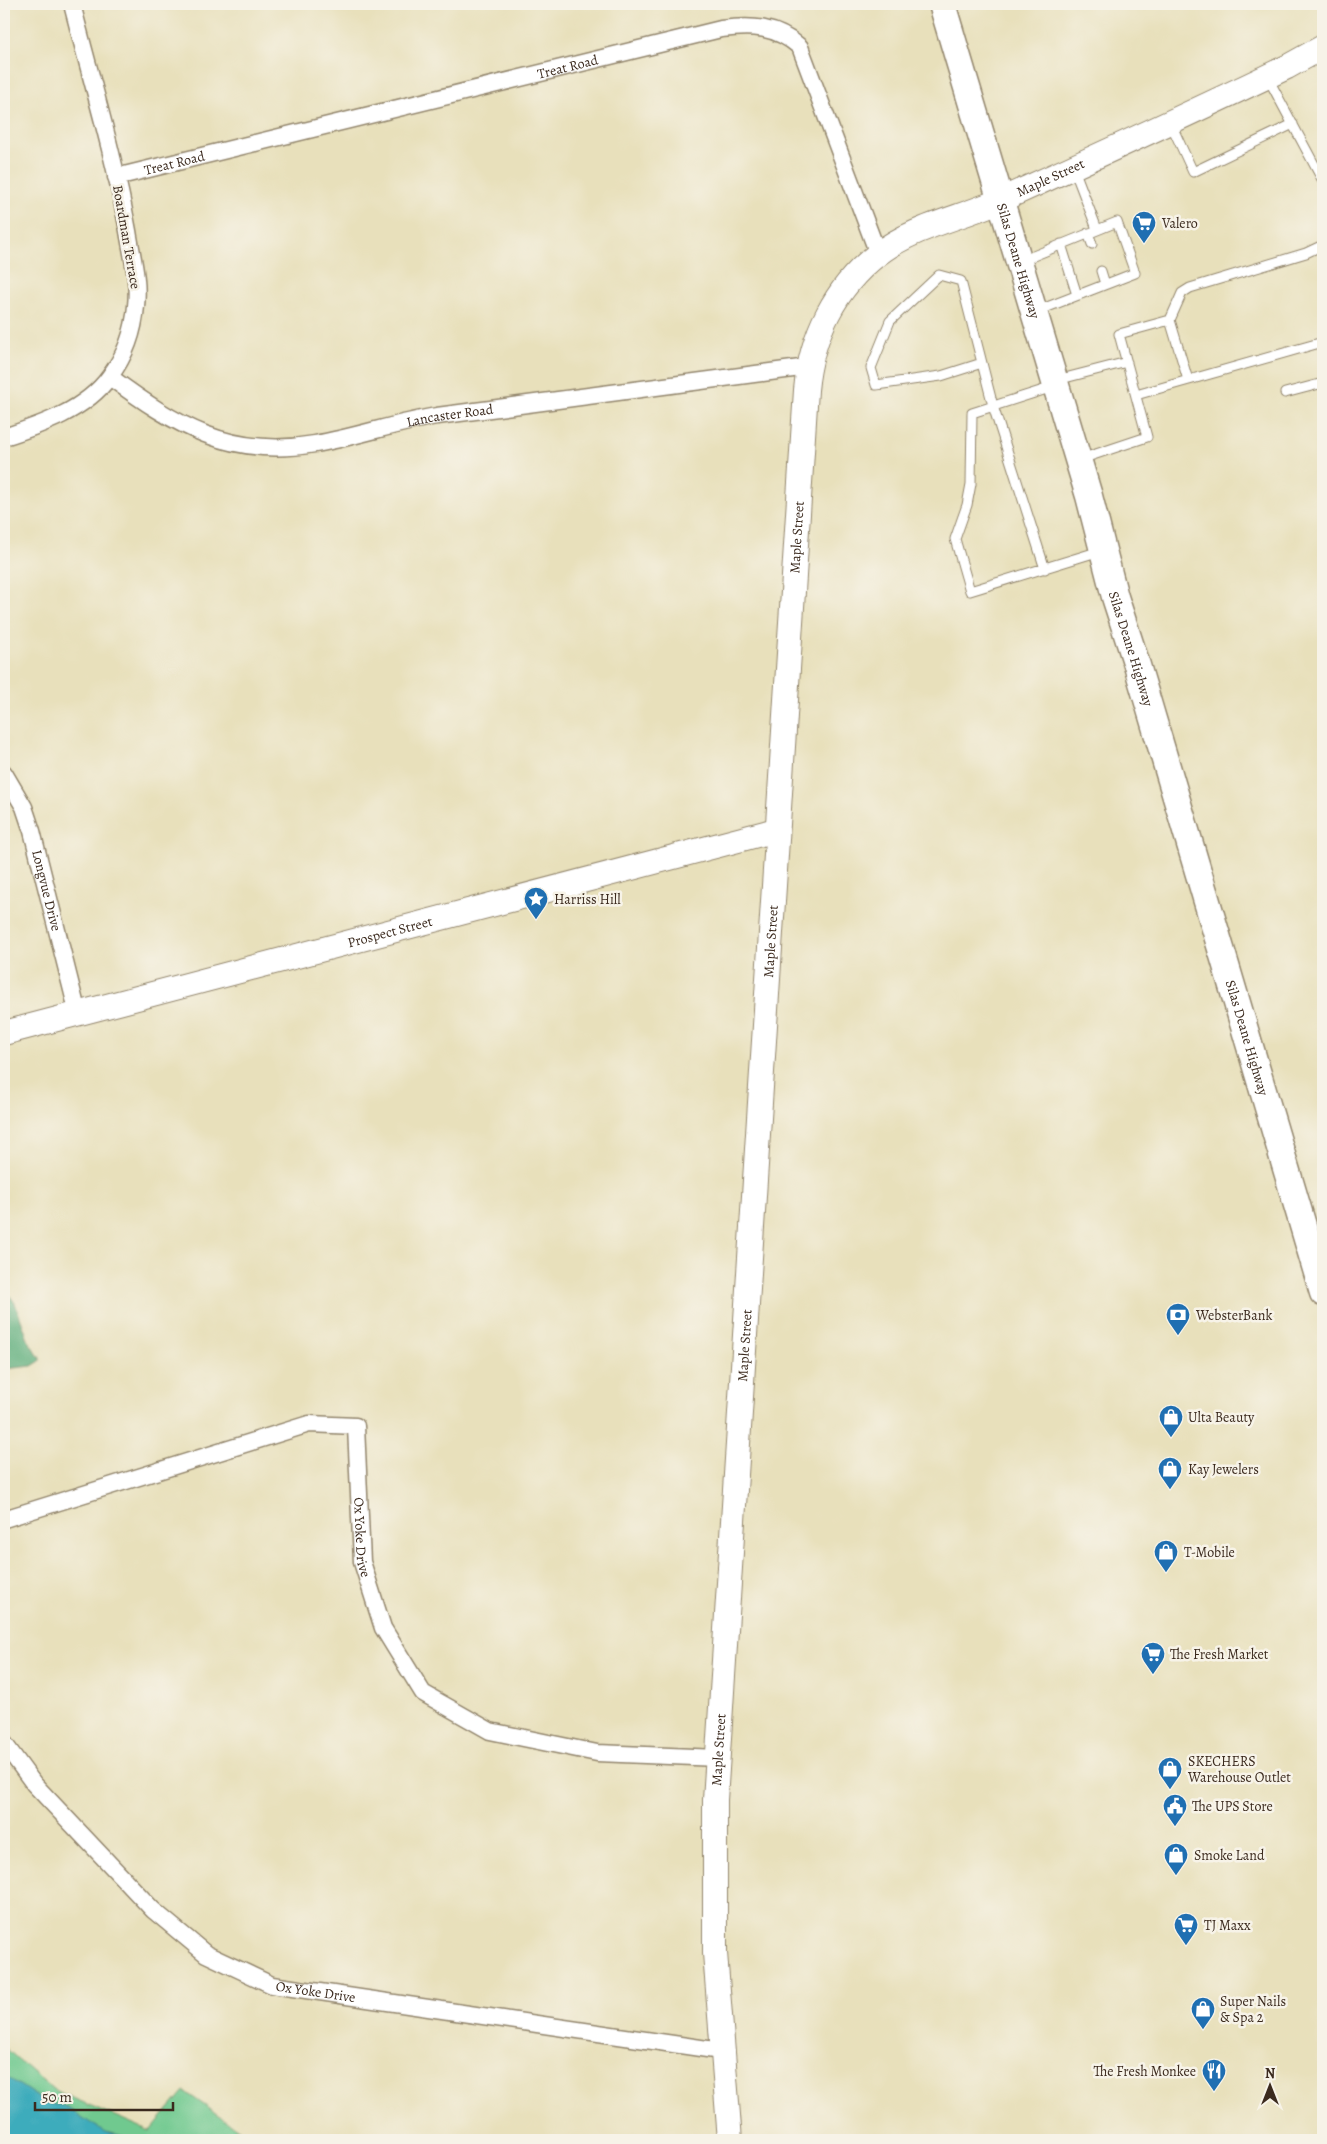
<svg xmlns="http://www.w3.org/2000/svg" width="1327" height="2144" viewBox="0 0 1327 2144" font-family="Alegreya,serif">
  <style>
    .green { fill: #70c98f; stroke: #567a56 }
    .forest { fill: #5cad7a; stroke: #4c6c4c }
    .water { fill: #3eacbc; stroke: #3c6b6d }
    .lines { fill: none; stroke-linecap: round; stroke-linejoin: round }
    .service-casing { stroke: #92856c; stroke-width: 11 }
    .minor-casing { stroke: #92856c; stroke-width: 19 }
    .secondary-casing { stroke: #92856c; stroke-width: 26 }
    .primary-casing { stroke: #92856c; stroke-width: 29 }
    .service { stroke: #fff; stroke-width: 9 }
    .minor { stroke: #fff; stroke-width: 16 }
    .secondary { stroke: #fff; stroke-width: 24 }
    .primary { stroke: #fff; stroke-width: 26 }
    .labels { text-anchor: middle; stroke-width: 5; stroke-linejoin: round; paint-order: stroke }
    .street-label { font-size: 14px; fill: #3b2a1e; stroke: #f7f3e8 }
    .poi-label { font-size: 14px; fill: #3b2a1e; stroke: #f7f3e8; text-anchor: start }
  </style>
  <rect width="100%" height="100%" fill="#f7f3e8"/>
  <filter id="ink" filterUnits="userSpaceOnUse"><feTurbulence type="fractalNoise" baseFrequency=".02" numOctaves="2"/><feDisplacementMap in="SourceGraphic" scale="10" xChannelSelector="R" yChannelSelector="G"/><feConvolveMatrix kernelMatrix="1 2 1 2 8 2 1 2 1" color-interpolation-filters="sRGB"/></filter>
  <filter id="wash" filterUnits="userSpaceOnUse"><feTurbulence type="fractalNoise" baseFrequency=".0096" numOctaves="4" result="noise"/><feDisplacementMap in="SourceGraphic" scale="20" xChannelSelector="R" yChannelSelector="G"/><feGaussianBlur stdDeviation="1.12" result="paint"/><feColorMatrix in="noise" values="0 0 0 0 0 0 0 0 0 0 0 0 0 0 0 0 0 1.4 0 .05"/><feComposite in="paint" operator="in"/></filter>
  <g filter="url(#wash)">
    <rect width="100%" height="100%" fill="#e8e0bb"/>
    <!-- green -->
    <path class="green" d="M 4,2047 L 54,2090 L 150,2131 L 184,2091 L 254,2140 L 4,2140 Z"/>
    <!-- forest -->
    <path class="forest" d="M 4,1288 L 15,1303 L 29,1342 L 40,1358 L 40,1361 L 32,1366 L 4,1369 Z"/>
    <!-- water -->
    <path class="water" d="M 4,2075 L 47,2103 L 64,2106 L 105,2132 L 142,2140 L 4,2140 Z"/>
  </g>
  <g filter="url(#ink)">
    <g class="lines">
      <defs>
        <path id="service" d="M 1268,78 L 1323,181
          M 1170,122 L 1193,172 L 1293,124
          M 1074,169 L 1097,229
          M 1088,233 L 1092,244
          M 1061,244 L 1077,295
          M 1021,261 L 1117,222 L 1135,273 L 1037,311
          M 1101,271 L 1105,284
          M 982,363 L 941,376 L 876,385 L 871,368 L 890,321 L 939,275 L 961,281 L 993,406 L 1045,569
          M 1057,380 L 1127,362
          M 1188,380 L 1170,320 L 1182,293 L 1190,288 L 1306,253 L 1323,245
          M 1053,387 L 972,413 L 971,484 L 967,505 L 955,539 L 970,591 L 1100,551
          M 1285,393 L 1323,383
          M 1136,395 L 1323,342
          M 1081,459 L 1147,437 L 1119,334 L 1170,320"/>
        <g id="minor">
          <path id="s1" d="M 116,177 L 721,29 C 752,25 776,26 800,47 L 878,254"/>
          <path id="s2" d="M 110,377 C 175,425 230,459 315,444 C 356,437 395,423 437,416 L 808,367"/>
          <path d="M 4,437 C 41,425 86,410 110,376 C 125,356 134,331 136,306 C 139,281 132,256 128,231 C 114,155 91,79 72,4"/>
          <path id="s3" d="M 4,773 L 24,807 L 32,831 L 78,1014"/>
          <path id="s4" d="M 4,1519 L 309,1424 L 356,1426 L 362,1562 L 383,1628 L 423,1693 L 490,1731 L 597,1753 L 718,1758"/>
          <path id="s5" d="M 4,1743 L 34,1784 L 153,1910 L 206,1954 L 272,1985 L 721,2051"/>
        </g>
        <g id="secondary">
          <path id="s6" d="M 4,1033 L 776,830"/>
          <path id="s7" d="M 730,2140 L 715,1953 L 715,1800 L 806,390 C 811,336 835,287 878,254 C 914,226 962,218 1003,199 C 1098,156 1193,112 1287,67 L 1323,47"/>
        </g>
        <g id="primary">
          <path id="s8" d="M 942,4 L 1089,496 L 1115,597 L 1136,662 L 1323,1293"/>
        </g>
      </defs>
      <!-- service casing -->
      <use href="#service" class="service-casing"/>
      <!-- minor casing -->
      <use href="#minor" class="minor-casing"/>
      <!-- secondary casing -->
      <use href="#secondary" class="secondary-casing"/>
      <!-- primary casing -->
      <use href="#primary" class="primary-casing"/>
      <!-- service -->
      <use href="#service" class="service"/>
      <!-- minor -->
      <use href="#minor" class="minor"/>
      <!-- secondary -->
      <use href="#secondary" class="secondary"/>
      <!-- primary -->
      <use href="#primary" class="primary"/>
    </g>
  </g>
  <!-- icons -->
  <defs>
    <symbol id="supermarket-pin" viewBox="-11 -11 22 30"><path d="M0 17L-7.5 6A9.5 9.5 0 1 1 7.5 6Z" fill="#1f6fb2" stroke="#f7f3e8"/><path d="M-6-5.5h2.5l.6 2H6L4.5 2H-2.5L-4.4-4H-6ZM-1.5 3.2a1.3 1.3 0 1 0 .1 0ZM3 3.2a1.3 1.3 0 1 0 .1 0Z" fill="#fff"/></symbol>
    <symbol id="sight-pin" viewBox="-11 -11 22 30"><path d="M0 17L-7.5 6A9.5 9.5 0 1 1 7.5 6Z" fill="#1f6fb2" stroke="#f7f3e8"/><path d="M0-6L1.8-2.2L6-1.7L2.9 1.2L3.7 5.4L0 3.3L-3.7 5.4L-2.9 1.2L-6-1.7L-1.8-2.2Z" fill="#fff"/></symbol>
    <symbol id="bank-pin" viewBox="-11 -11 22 30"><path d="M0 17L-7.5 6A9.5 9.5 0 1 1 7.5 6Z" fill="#1f6fb2" stroke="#f7f3e8"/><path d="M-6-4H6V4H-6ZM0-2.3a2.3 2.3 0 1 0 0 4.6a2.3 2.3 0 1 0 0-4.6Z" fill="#fff"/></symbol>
    <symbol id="shop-pin" viewBox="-11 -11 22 30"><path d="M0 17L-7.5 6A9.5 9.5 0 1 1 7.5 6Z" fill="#1f6fb2" stroke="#f7f3e8"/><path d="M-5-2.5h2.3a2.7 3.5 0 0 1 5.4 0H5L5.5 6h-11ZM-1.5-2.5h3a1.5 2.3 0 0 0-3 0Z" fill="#fff"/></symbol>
    <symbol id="civic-pin" viewBox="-11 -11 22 30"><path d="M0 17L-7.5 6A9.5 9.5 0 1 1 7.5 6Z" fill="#1f6fb2" stroke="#f7f3e8"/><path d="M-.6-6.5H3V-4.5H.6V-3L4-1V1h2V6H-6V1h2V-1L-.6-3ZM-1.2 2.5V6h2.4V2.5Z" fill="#fff"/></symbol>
    <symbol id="restaurant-pin" viewBox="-11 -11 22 30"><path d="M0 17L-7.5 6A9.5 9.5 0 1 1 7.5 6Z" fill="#1f6fb2" stroke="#f7f3e8"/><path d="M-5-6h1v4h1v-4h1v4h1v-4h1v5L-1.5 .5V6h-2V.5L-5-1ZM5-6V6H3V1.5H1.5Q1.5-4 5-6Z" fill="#fff"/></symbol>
  </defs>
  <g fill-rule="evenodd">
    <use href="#supermarket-pin" x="1130" y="209" width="28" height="38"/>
    <use href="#sight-pin" x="522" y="885" width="28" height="38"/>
    <use href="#bank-pin" x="1164" y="1301" width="28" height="38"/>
    <use href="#shop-pin" x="1157" y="1403" width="28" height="38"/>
    <use href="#shop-pin" x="1156" y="1455" width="28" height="38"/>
    <use href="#shop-pin" x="1152" y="1538" width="28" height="38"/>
    <use href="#supermarket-pin" x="1139" y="1640" width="28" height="38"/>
    <use href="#shop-pin" x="1156" y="1755" width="28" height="38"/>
    <use href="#civic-pin" x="1161" y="1792" width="28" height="38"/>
    <use href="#shop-pin" x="1162" y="1841" width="28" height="38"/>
    <use href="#supermarket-pin" x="1172" y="1911" width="28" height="38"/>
    <use href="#shop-pin" x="1189" y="1995" width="28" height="38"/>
    <use href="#restaurant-pin" x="1200" y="2057" width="28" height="38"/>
  </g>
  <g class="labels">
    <!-- street labels -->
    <g class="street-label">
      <text dy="5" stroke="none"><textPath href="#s1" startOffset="465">Treat Road</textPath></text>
      <text dy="5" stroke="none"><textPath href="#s1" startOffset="60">Treat Road</textPath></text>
      <text dy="5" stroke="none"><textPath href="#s7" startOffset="2101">Maple Street</textPath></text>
      <text transform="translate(127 237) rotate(80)" y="5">Boardman Terrace</text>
      <text dy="5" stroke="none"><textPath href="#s8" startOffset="268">Silas Deane Highway</textPath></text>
      <text dy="5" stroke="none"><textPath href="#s2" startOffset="361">Lancaster Road</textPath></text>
      <text dy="5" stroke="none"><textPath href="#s7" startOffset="1606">Maple Street</textPath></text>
      <text dy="5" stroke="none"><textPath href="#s8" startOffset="672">Silas Deane Highway</textPath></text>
      <text dy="5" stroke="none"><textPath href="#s3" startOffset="126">Longvue Drive</textPath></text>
      <text dy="5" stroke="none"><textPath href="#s6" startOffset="399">Prospect Street</textPath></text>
      <text dy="5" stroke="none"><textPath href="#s7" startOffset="1201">Maple Street</textPath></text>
      <text dy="5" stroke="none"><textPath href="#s8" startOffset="1078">Silas Deane Highway</textPath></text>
      <text dy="5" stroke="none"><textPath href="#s7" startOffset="796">Maple Street</textPath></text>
      <text dy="5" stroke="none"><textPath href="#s4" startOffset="478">Ox Yoke Drive</textPath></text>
      <text dy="5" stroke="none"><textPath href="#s7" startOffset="391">Maple Street</textPath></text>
      <text dy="5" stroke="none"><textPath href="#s5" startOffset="410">Ox Yoke Drive</textPath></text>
    </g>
    <!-- poi labels -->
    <g class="poi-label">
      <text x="1162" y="228">Valero</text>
      <text x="554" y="904">Harriss Hill</text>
      <text x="1196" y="1320">WebsterBank</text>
      <text x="1188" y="1422">Ulta Beauty</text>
      <text x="1188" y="1474">Kay Jewelers</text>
      <text x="1184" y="1557">T-Mobile</text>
      <text x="1170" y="1659">The Fresh Market</text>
      <text x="1188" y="1766">SKECHERS<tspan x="1188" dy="16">Warehouse Outlet</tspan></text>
      <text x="1192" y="1811">The UPS Store</text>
      <text x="1194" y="1860">Smoke Land</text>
      <text x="1204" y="1930">TJ Maxx</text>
      <text x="1220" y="2006">Super Nails<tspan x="1220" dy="16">&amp; Spa 2</tspan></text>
      <text x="1196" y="2076" text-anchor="end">The Fresh Monkee</text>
    </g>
  </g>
  <!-- margin -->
  <rect width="1327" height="2144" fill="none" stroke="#f7f3e8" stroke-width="20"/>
  <!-- north arrow -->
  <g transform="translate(1270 2086)" stroke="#f7f3e8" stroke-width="4" paint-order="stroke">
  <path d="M0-4L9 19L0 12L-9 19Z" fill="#3b2a1e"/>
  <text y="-8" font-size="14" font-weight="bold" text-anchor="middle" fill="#3b2a1e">N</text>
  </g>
  <!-- scale -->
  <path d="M35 2102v8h138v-8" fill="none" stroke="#3b2a1e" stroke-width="2.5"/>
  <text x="42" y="2102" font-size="15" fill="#3b2a1e" stroke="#f7f3e8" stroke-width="4" paint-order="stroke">50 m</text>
</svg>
